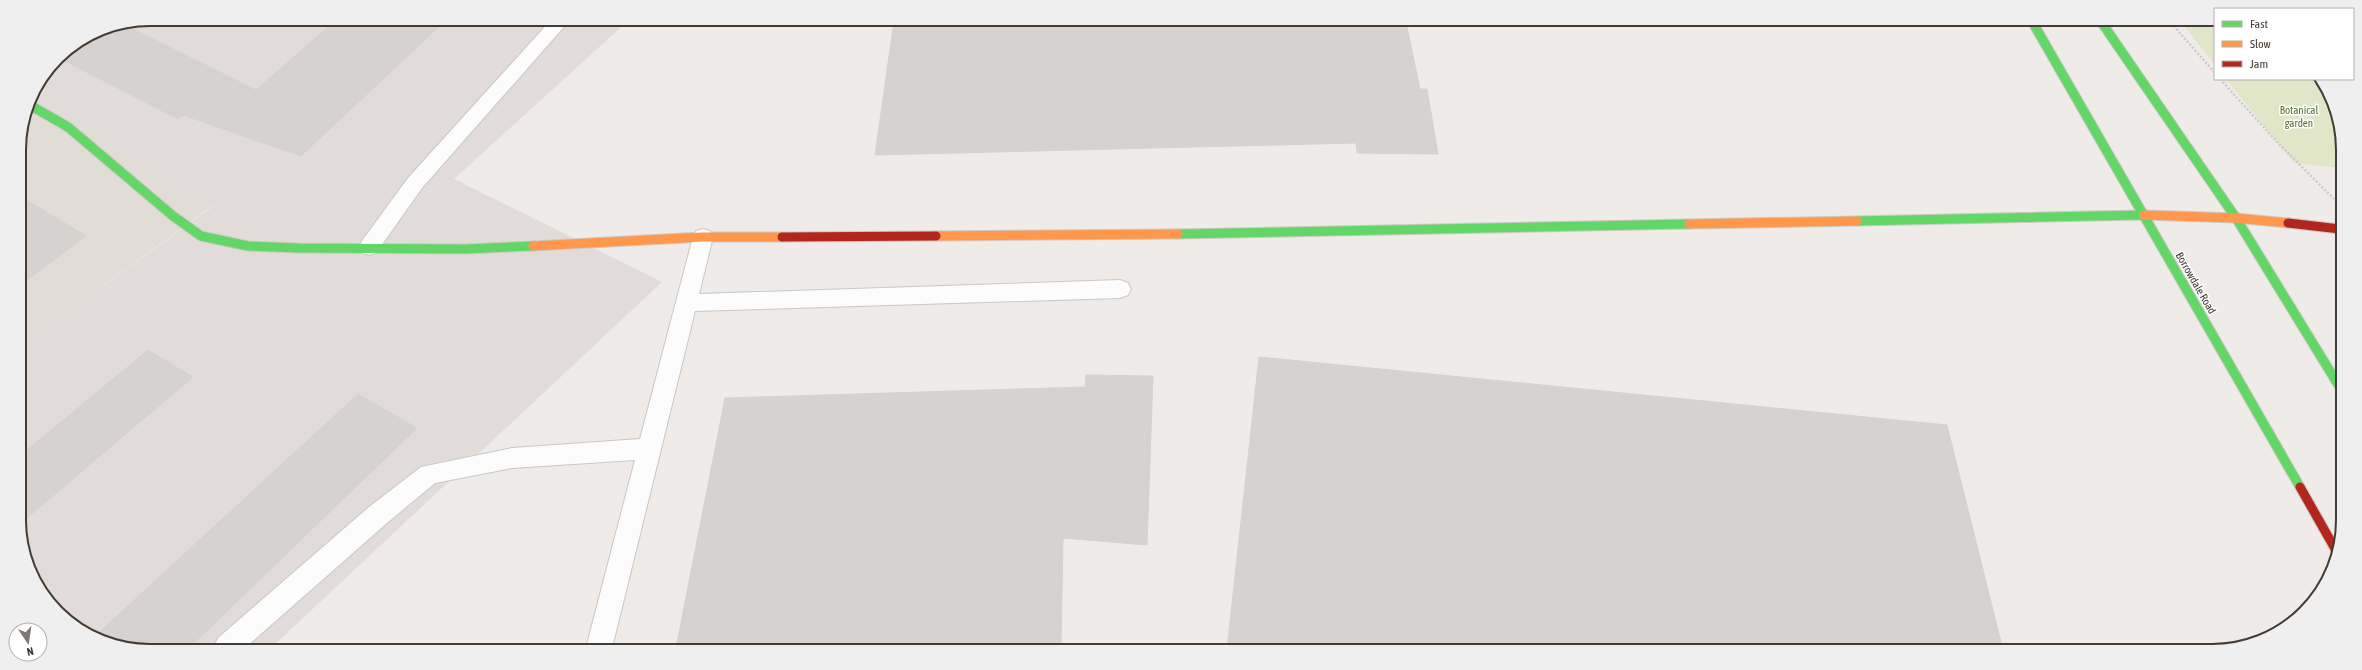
<svg xmlns="http://www.w3.org/2000/svg" width="2362" height="670" viewBox="0 0 2362 670" font-family="'Asap Condensed',sans-serif">
  <style>
    .residential { fill: #e1dcd5 }
    .industrial { fill: #e1dcd9 }
    .green { fill: #e1e6c9 }
    .building { fill: #d6d2cf; stroke: #d6d2ce }
    .lines { fill: none; stroke-linecap: round; stroke-linejoin: round }
    .lane-casing { stroke: #cac7c4; stroke-width: 2 }
    .street-casing { stroke: #cac7c4; stroke-width: 2 }
    .fast-casing { stroke: #cec8c1; stroke-width: 11 }
    .slow-casing { stroke: #cec8c1; stroke-width: 11 }
    .jam-casing { stroke: #cec8c1; stroke-width: 11 }
    .path { stroke: #ccc9c6; stroke-width: 2.5; stroke-dasharray: 2 2; stroke-linecap: butt }
    .lane { fill: #fcfcfc; fill-rule: evenodd }
    .street { fill: #fcfcfc; fill-rule: evenodd }
    .fast { stroke: #63d668; stroke-width: 9 }
    .slow { stroke: #ff974d; stroke-width: 9 }
    .jam { stroke: #b3261e; stroke-width: 9 }
    .labels { text-anchor: middle; stroke-width: 3; stroke-linejoin: round; paint-order: stroke }
    .park-label { font-size: 11px; fill: #536f2e; stroke: #fff }
    .street-label { font-size: 11px; fill: #433b35; stroke: #fff }
    .rim { fill: none; stroke: #433b35; stroke-width: 2 }
  </style>
  <rect width="100%" height="100%" fill="#eeebe8"/>
  <!-- residential -->
  <path class="residential" d="M 31,97 L 213,205 L 20,347 L 19,141 Z"/>
  <!-- industrial -->
  <path class="industrial" d="M 150,19 L 629,20 L 454,179 L 662,282 L 272,647 L 116,647 L 84,633 L 52,607 L 21,546 L 20,347 L 213,206 L 31,97 L 57,57 L 100,29 Z"/>
  <!-- green -->
  <path class="green" d="M 2182,23 L 2215,23 L 2215,65 Z
    M 2226,79 L 2318,79 L 2341,124 L 2340,168 L 2294,163 Z"/>
  <!-- building -->
  <path class="building" d="M 337,19 L 446,20 L 301,156 L 183,115 L 178,119 L 57,57 L 100,29 L 123,24 L 256,90 Z
    M 894,21 L 1406,22 L 1420,89 L 1427,89 L 1438,154 L 1357,153 L 1356,143 L 875,155 Z
    M 20,196 L 86,236 L 20,285 Z
    M 148,350 L 193,377 L 21,523 L 21,455 Z
    M 1259,357 L 1947,425 L 2003,650 L 1227,649 Z
    M 1086,375 L 1153,376 L 1147,545 L 1063,538 L 1061,648 L 676,648 L 725,398 L 1085,387 Z
    M 358,394 L 417,428 L 190,647 L 116,647 L 94,637 Z"/>
  <g class="lines">
    <defs>
      <path id="lane" d="M 703,229 L 710,231 L 713,237 L 699,294 L 1120,280 L 1128,283 L 1131,289 L 1128,295 L 1120,298 L 695,311 L 612,648 L 586,648 L 635,460 L 512,468 L 435,483 L 387,523 L 246,647 L 214,647 L 218,638 L 369,507 L 421,467 L 512,448 L 640,439 L 693,237 L 696,231 Z"/>
      <path id="street" d="M 551,20 L 570,20 L 422,188 L 376,253 L 369,255 L 362,253 L 359,247 L 362,241 L 408,178 Z"/>
      <path id="fast" d="M 2033,23 L 2300,487
        M 2102,23 L 2236,218 L 2339,386
        M 28,104 L 68,127 L 173,216 L 201,236 L 248,246 L 298,248 L 466,249 L 533,246
        M 1857,221 L 2144,215
        M 1178,234 L 1689,224"/>
      <path id="slow" d="M 2144,215 L 2236,218 L 2288,223
        M 1689,224 L 1857,221
        M 936,236 L 1178,234
        M 533,246 L 703,237 L 782,237"/>
      <path id="jam" d="M 2288,223 L 2340,229
        M 782,237 L 936,236
        M 2300,487 L 2338,554"/>
    </defs>
    <!-- lane casing -->
    <use href="#lane" class="lane-casing"/>
    <!-- street casing -->
    <use href="#street" class="street-casing"/>
    <!-- fast casing -->
    <use href="#fast" class="fast-casing"/>
    <!-- slow casing -->
    <use href="#slow" class="slow-casing"/>
    <!-- jam casing -->
    <use href="#jam" class="jam-casing"/>
    <!-- path -->
    <path class="path" d="M 2171,23 L 2215,73
      M 2220,79 L 2278,143 L 2334,199"/>
    <!-- lane -->
    <use href="#lane" class="lane"/>
    <!-- street -->
    <use href="#street" class="street"/>
    <!-- fast -->
    <use href="#fast" class="fast"/>
    <!-- slow -->
    <use href="#slow" class="slow"/>
    <!-- jam -->
    <use href="#jam" class="jam"/>
  </g>
  <g class="labels">
    <!-- park labels -->
    <g class="park-label">
      <text x="2299" y="114">Botanical<tspan x="2299" dy="13">garden</tspan></text>
    </g>
    <!-- street labels -->
    <g class="street-label">
      <text transform="translate(2196 283) rotate(60)" y="4">Borrowdale Road</text>
    </g>
  </g>
  <!-- crop -->
  <path d="M0 0H2362V670H0ZM150 26H2212A124 124 0 0 1 2336 150V520A124 124 0 0 1 2212 644H150A124 124 0 0 1 26 520V150A124 124 0 0 1 150 26Z" fill="#f0efef" fill-rule="evenodd"/>
  <path class="rim" d="M150 26H2212A124 124 0 0 1 2336 150V520A124 124 0 0 1 2212 644H150A124 124 0 0 1 26 520V150A124 124 0 0 1 150 26Z"/>
  <!-- legend -->
  <rect x="2214" y="8" width="140" height="72" fill="#ffffff" stroke="#b4b1ae"/>
  <rect x="2222" y="21" width="20" height="6" fill="#63d668" stroke="#b4b1ae"/>
  <text x="2250" y="28" font-size="12" fill="#433b35">Fast</text>
  <rect x="2222" y="41" width="20" height="6" fill="#ff974d" stroke="#b4b1ae"/>
  <text x="2250" y="48" font-size="12" fill="#433b35">Slow</text>
  <rect x="2222" y="61" width="20" height="6" fill="#b3261e" stroke="#b4b1ae"/>
  <text x="2250" y="68" font-size="12" fill="#433b35">Jam</text>
  <!-- north arrow -->
  <g transform="translate(28 642) rotate(167)"><circle r="19" fill="#ffffff" stroke="#b4b1ae"/>
  <path d="M0-3L7 15L0 10L-7 15Z" fill="#7f7974"/>
  <text y="-6" font-size="11" font-weight="bold" text-anchor="middle" fill="#433b35">N</text>
  </g>
</svg>
